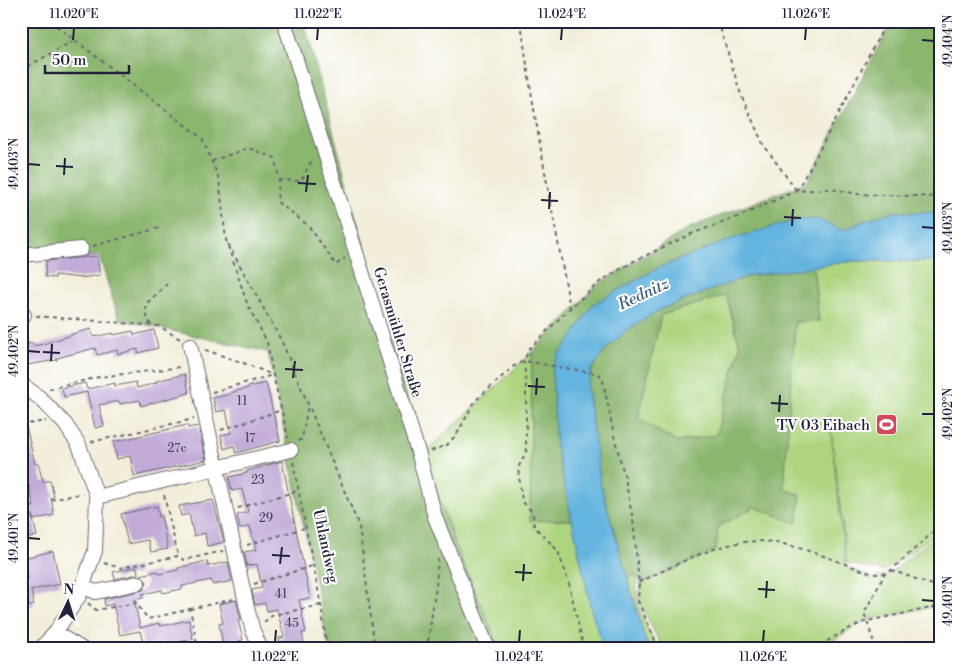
<svg xmlns="http://www.w3.org/2000/svg" width="962" height="670" viewBox="0 0 962 670" font-family="'Libre Bodoni',serif">
  <style>
    .green { fill: #add580; stroke: #687c5e }
    .forest { fill: #8ab66e; stroke: #566c54; fill-rule: evenodd }
    .water { fill: #64b4de; stroke: #436b8c }
    .building { fill: #c1abd8 }
    .lines { fill: none; stroke-linecap: round; stroke-linejoin: round }
    .minor-casing { stroke: #6b6973; stroke-width: 16 }
    .path { stroke: #6b6973; stroke-width: 2; stroke-dasharray: 4 4; stroke-linecap: butt }
    .minor { stroke: #fff; stroke-width: 14 }
    .ticks { fill: none; stroke: #22223b; stroke-width: 2 }
    .labels { text-anchor: middle; stroke-width: 4; stroke-linejoin: round; paint-order: stroke }
    .number-label { font-size: 12px; fill: #4a4462 }
    .street-label { font-size: 15px; fill: #22223b; stroke: #fff }
    .poi-label { font-size: 15px; fill: #22223b; stroke: #fff; text-anchor: end }
    .water-label { font-size: 16px; font-style: italic; fill: #3c5c7c; stroke: #fff }
    .neatline { fill: none; stroke: #22223b; stroke-width: 2 }
    .ticks-label { font-size: 12px; text-anchor: middle; fill: #22223b }
  </style>
  <rect width="100%" height="100%" fill="#fff"/>
  <filter id="ink" filterUnits="userSpaceOnUse"><feTurbulence type="fractalNoise" baseFrequency=".02" numOctaves="2"/><feDisplacementMap in="SourceGraphic" scale="10" xChannelSelector="R" yChannelSelector="G"/><feConvolveMatrix kernelMatrix="1 2 1 2 8 2 1 2 1" color-interpolation-filters="sRGB"/></filter>
  <filter id="wash" filterUnits="userSpaceOnUse"><feTurbulence type="fractalNoise" baseFrequency=".0096" numOctaves="4" result="noise"/><feDisplacementMap in="SourceGraphic" scale="20" xChannelSelector="R" yChannelSelector="G"/><feGaussianBlur stdDeviation="1.12" result="paint"/><feColorMatrix in="noise" values="0 0 0 0 0 0 0 0 0 0 0 0 0 0 0 0 0 1.4 0 .05"/><feComposite in="paint" operator="in"/></filter>
  <g filter="url(#wash)">
    <rect width="100%" height="100%" fill="#f2eeda"/>
    <!-- green -->
    <path class="green" d="M 853,261 L 941,261 L 941,529 L 884,571 L 847,563 L 829,414 L 846,568 L 875,578 L 888,575 L 941,531 L 941,605 L 866,620 L 819,649 L 661,649 L 659,641 L 639,600 L 641,584 L 716,550 L 718,527 L 754,507 L 797,523 L 801,495 L 783,490 L 795,322 L 819,321 L 813,266 Z
      M 726,295 L 740,347 L 716,435 L 677,442 L 638,420 L 661,315 Z
      M 532,352 L 530,520 L 572,520 L 592,613 L 604,649 L 500,649 L 455,545 L 423,453 L 479,403 Z
      M 636,574 L 637,601 L 646,626 L 658,649 L 648,649 L 628,579 Z"/>
    <!-- forest -->
    <path class="forest" d="M 21,21 L 304,21 L 352,203 L 423,453 L 455,545 L 500,649 L 329,649 L 268,352 L 119,319 L 99,256 L 21,259 Z
      M 892,21 L 941,21 L 941,213 L 894,212 L 866,220 L 846,229 L 840,230 L 816,219 L 738,237 L 658,268 L 594,304 L 570,341 L 558,355 L 556,446 L 572,520 L 530,521 L 532,352 L 597,285 L 689,228 L 807,182 Z
      M 813,266 L 819,321 L 795,322 L 784,489 L 801,495 L 797,523 L 754,507 L 718,527 L 716,550 L 641,584 L 636,574 L 628,579 L 601,486 L 587,387 L 591,371 L 606,349 L 627,330 L 661,309 L 748,276 ZM 726,295 L 740,347 L 716,435 L 677,442 L 638,419 L 661,315 Z"/>
    <!-- water -->
    <path class="water" d="M 894,212 L 941,213 L 941,261 L 853,261 L 748,276 L 661,309 L 627,330 L 606,349 L 591,370 L 587,387 L 601,486 L 648,649 L 604,649 L 592,613 L 556,446 L 552,371 L 558,355 L 570,341 L 593,304 L 658,268 L 738,237 L 797,220 L 816,219 L 840,229 L 846,229 L 866,220 Z"/>
    <g id="blocks">
      <!-- building -->
      <path class="building" d="M 97,256 L 100,275 L 81,278 L 55,275 L 55,278 L 45,277 L 46,261 Z
        M 91,329 L 93,337 L 113,333 L 113,335 L 133,331 L 134,335 L 154,330 L 158,348 L 138,353 L 138,349 L 118,354 L 117,350 L 97,355 L 95,348 L 57,358 L 57,360 L 21,366 L 21,345 L 33,343 L 33,346 L 43,344 L 72,335 L 72,334 Z
        M 185,374 L 189,393 L 141,406 L 140,400 L 120,404 L 119,401 L 99,405 L 104,426 L 95,428 L 87,392 L 64,397 L 62,388 L 85,383 L 87,389 L 115,383 L 115,386 L 136,382 L 137,388 L 156,383 L 156,381 Z
        M 266,383 L 280,441 L 236,453 L 234,446 L 224,449 L 221,435 L 231,433 L 226,410 L 216,412 L 213,398 L 231,394 L 230,393 L 248,388 L 248,387 Z
        M 25,422 L 35,464 L 38,463 L 43,482 L 50,480 L 54,497 L 51,498 L 54,515 L 33,520 L 30,508 L 34,507 L 29,485 L 21,487 L 21,423 Z
        M 187,425 L 188,428 L 198,426 L 206,460 L 134,476 L 130,456 L 117,459 L 113,442 Z
        M 282,461 L 310,598 L 299,600 L 306,632 L 302,633 L 305,649 L 291,649 L 290,645 L 281,647 L 279,638 L 284,637 L 277,609 L 267,611 L 265,603 L 255,605 L 252,590 L 262,588 L 257,564 L 247,566 L 244,552 L 256,550 L 250,526 L 240,529 L 237,515 L 248,512 L 242,489 L 232,491 L 229,477 L 247,473 L 247,471 Z
        M 213,500 L 224,542 L 207,546 L 205,533 L 194,536 L 189,514 L 181,516 L 179,506 Z
        M 157,506 L 159,517 L 161,516 L 168,549 L 151,552 L 148,540 L 128,544 L 121,514 Z
        M 32,515 L 37,536 L 21,540 L 21,518 Z
        M 53,551 L 60,584 L 31,590 L 34,605 L 21,608 L 21,579 L 28,578 L 23,558 Z
        M 207,561 L 208,566 L 228,562 L 232,581 L 213,585 L 211,580 L 182,586 L 182,589 L 163,593 L 162,590 L 142,594 L 143,598 L 134,600 L 140,628 L 159,623 L 160,626 L 189,620 L 193,639 L 164,645 L 163,642 L 144,646 L 140,631 L 120,635 L 113,604 L 105,606 L 104,599 L 143,590 L 147,582 L 141,575 L 158,571 L 159,574 L 178,570 L 178,568 Z
        M 137,567 L 138,574 L 115,579 L 113,572 Z
        M 236,600 L 241,620 L 238,620 L 243,640 L 239,641 L 241,649 L 224,649 L 219,624 L 223,623 L 219,604 Z"/>
    </g>
  </g>
  <g filter="url(#ink)">
    <use href="#blocks" fill-opacity="0" stroke="#6b6973" stroke-width="1"/>
    <g class="lines">
      <defs>
        <path id="minor" d="M 284,21 L 419,455 L 435,517 L 488,649
          M 21,255 L 81,249
          M 21,315 L 24,315
          M 190,345 L 247,608 L 253,631 L 261,649
          M 21,384 L 40,398 L 65,424 L 79,445 L 97,497 L 95,551 L 79,596 L 55,633 L 40,649
          M 97,497 L 291,450
          M 83,587 L 96,592 L 138,583
          M 55,633 L 82,649"/>
      </defs>
      <!-- minor casing -->
      <use href="#minor" class="minor-casing"/>
      <!-- path -->
      <path class="path" d="M 50,21 L 202,138 L 219,179 L 226,240 L 248,306 L 267,342 L 273,375 L 288,438
        M 521,21 C 533,117 553,212 570,308
        M 718,21 L 741,95 L 763,144 L 796,190
        M 21,70 L 75,40
        M 212,161 L 248,148 L 275,158 L 279,180 L 277,202 L 308,225 L 336,265 L 345,258
        M 279,180 L 301,181 L 313,158
        M 796,191 L 811,166 L 887,21
        M 228,244 L 282,342 L 359,526 L 375,649
        M 93,246 L 159,228
        M 36,316 L 159,326 L 180,339
        M 151,325 L 147,318 L 146,304 L 167,284
        M 205,350 L 241,362 L 273,375
        M 49,389 L 99,377 L 182,367
        M 212,392 L 273,375
        M 21,425 L 46,421
        M 221,430 L 282,410
        M 298,441 L 302,439 L 308,404
        M 91,442 L 194,419
        M 431,451 L 447,445 L 457,434 L 475,401 L 514,366 L 524,361 L 594,373 L 600,375 L 603,381 L 615,440 L 625,478 L 633,520 L 639,583 L 638,601 L 659,649
        M 293,462 L 321,605 L 327,649
        M 164,495 L 178,556
        M 51,500 L 83,493
        M 21,507 L 33,505
        M 238,508 L 297,491
        M 938,528 L 941,535
        M 247,545 L 304,528
        M 104,563 L 120,568 L 178,556 L 184,560 L 223,551
        M 891,570 L 941,588
        M 639,582 C 683,562 729,534 778,543 C 811,549 842,564 874,574 L 888,573 L 941,525
        M 254,584 L 312,566
        M 88,603 L 96,610 L 136,603 L 148,619 L 190,609 L 198,649
        M 190,609 L 234,599
        M 264,622 L 273,615 L 321,605
        M 427,649 L 436,586 L 438,559
        M 584,649 L 569,584 L 558,551 L 534,526 L 533,513 L 522,501 L 518,468 L 526,452 L 526,385 L 524,361 L 529,349 L 570,308 L 601,281 L 634,261 L 691,234 L 738,217 L 796,191 L 831,189 L 858,194 L 941,197
        M 813,649 L 852,627 L 867,621 L 864,613 L 885,574
        M 876,649 L 867,621 L 941,606"/>
      <!-- minor -->
      <use href="#minor" class="minor"/>
    </g>
  </g>
  <!-- ticks -->
  <path class="ticks" d="M 73,40 L 74,28M 317,40 L 318,28M 561,40 L 562,28M 805,40 L 806,28M 922,40 L 934,41M 28,164 L 40,165M 56,166 L 73,167M 64,175 L 65,158M 298,183 L 316,184M 306,192 L 308,175M 541,200 L 558,201M 549,209 L 550,192M 784,217 L 801,218M 792,226 L 793,209M 922,227 L 934,228M 28,351 L 40,352M 43,352 L 60,353M 51,361 L 52,344M 285,369 L 303,370M 293,378 L 295,361M 528,386 L 545,387M 536,395 L 537,378M 771,403 L 788,404M 779,412 L 780,395M 922,414 L 934,414M 28,538 L 40,539M 272,555 L 290,556M 280,564 L 282,547M 515,572 L 532,573M 523,581 L 524,564M 758,589 L 775,590M 766,598 L 767,581M 922,600 L 934,601M 275,642 L 276,630M 519,642 L 520,630M 763,642 L 764,630"/>
  <!-- icons -->
  <defs>
    <symbol id="stadium-square" viewBox="-11 -11 22 22"><rect x="-9" y="-9" width="18" height="18" rx="4" fill="#d1495b" stroke="#fff"/><path d="M0-5a6.5 5 0 1 0 0 10a6.5 5 0 1 0 0-10ZM-3.5-1.8h7v3.6h-7Z" fill="#fff"/></symbol>
  </defs>
  <g fill-rule="evenodd">
    <use href="#stadium-square" x="874" y="412" width="25" height="25"/>
  </g>
  <g class="labels">
    <!-- number labels -->
    <g class="number-label">
      <text x="242" y="405">11</text>
      <text x="250" y="442">17</text>
      <text x="177" y="452">27c</text>
      <text x="258" y="484">23</text>
      <text x="266" y="522">29</text>
      <text x="281" y="598">41</text>
      <text x="292" y="627">45</text>
    </g>
    <!-- street labels -->
    <g class="street-label">
      <text transform="translate(398 332) rotate(73)" y="5">Gerasmühler Straße</text>
      <text transform="translate(326 546) rotate(78)" y="5">Uhlandweg</text>
    </g>
    <!-- poi labels -->
    <g class="poi-label">
      <text x="870" y="430">TV 03 Eibach</text>
    </g>
    <!-- water labels -->
    <g class="water-label">
      <text transform="translate(643 293) rotate(-25)" y="6">Rednitz</text>
    </g>
  </g>
  <!-- margin -->
  <rect width="962" height="670" fill="none" stroke="#fff" stroke-width="55"/>
  <!-- north arrow -->
  <g transform="translate(68 602) rotate(4)" stroke="#ffffff" stroke-width="4" paint-order="stroke">
  <path d="M0-4L9 19L0 12L-9 19Z" fill="#22223b"/>
  <text y="-8" font-size="14" font-weight="bold" text-anchor="middle" fill="#22223b">N</text>
  </g>
  <!-- scale -->
  <path d="M45 65v8h84v-8" fill="none" stroke="#22223b" stroke-width="2.5"/>
  <text x="52" y="65" font-size="15" fill="#22223b" stroke="#ffffff" stroke-width="4" paint-order="stroke">50 m</text>
  <rect x="28" y="28" width="906" height="614" class="neatline"/>
  <g class="ticks-label">
    <text x="74" y="18">11.020°E</text>
    <text x="318" y="18">11.022°E</text>
    <text x="562" y="18">11.024°E</text>
    <text x="806" y="18">11.026°E</text>
    <text transform="translate(948 41) rotate(-90)" y="4">49.404°N</text>
    <text transform="translate(14 164) rotate(-90)" y="4">49.403°N</text>
    <text transform="translate(948 228) rotate(-90)" y="4">49.403°N</text>
    <text transform="translate(14 351) rotate(-90)" y="4">49.402°N</text>
    <text transform="translate(948 414) rotate(-90)" y="4">49.402°N</text>
    <text transform="translate(14 538) rotate(-90)" y="4">49.401°N</text>
    <text transform="translate(948 601) rotate(-90)" y="4">49.401°N</text>
    <text x="275" y="661">11.022°E</text>
    <text x="519" y="661">11.024°E</text>
    <text x="763" y="661">11.026°E</text>
  </g>
</svg>
